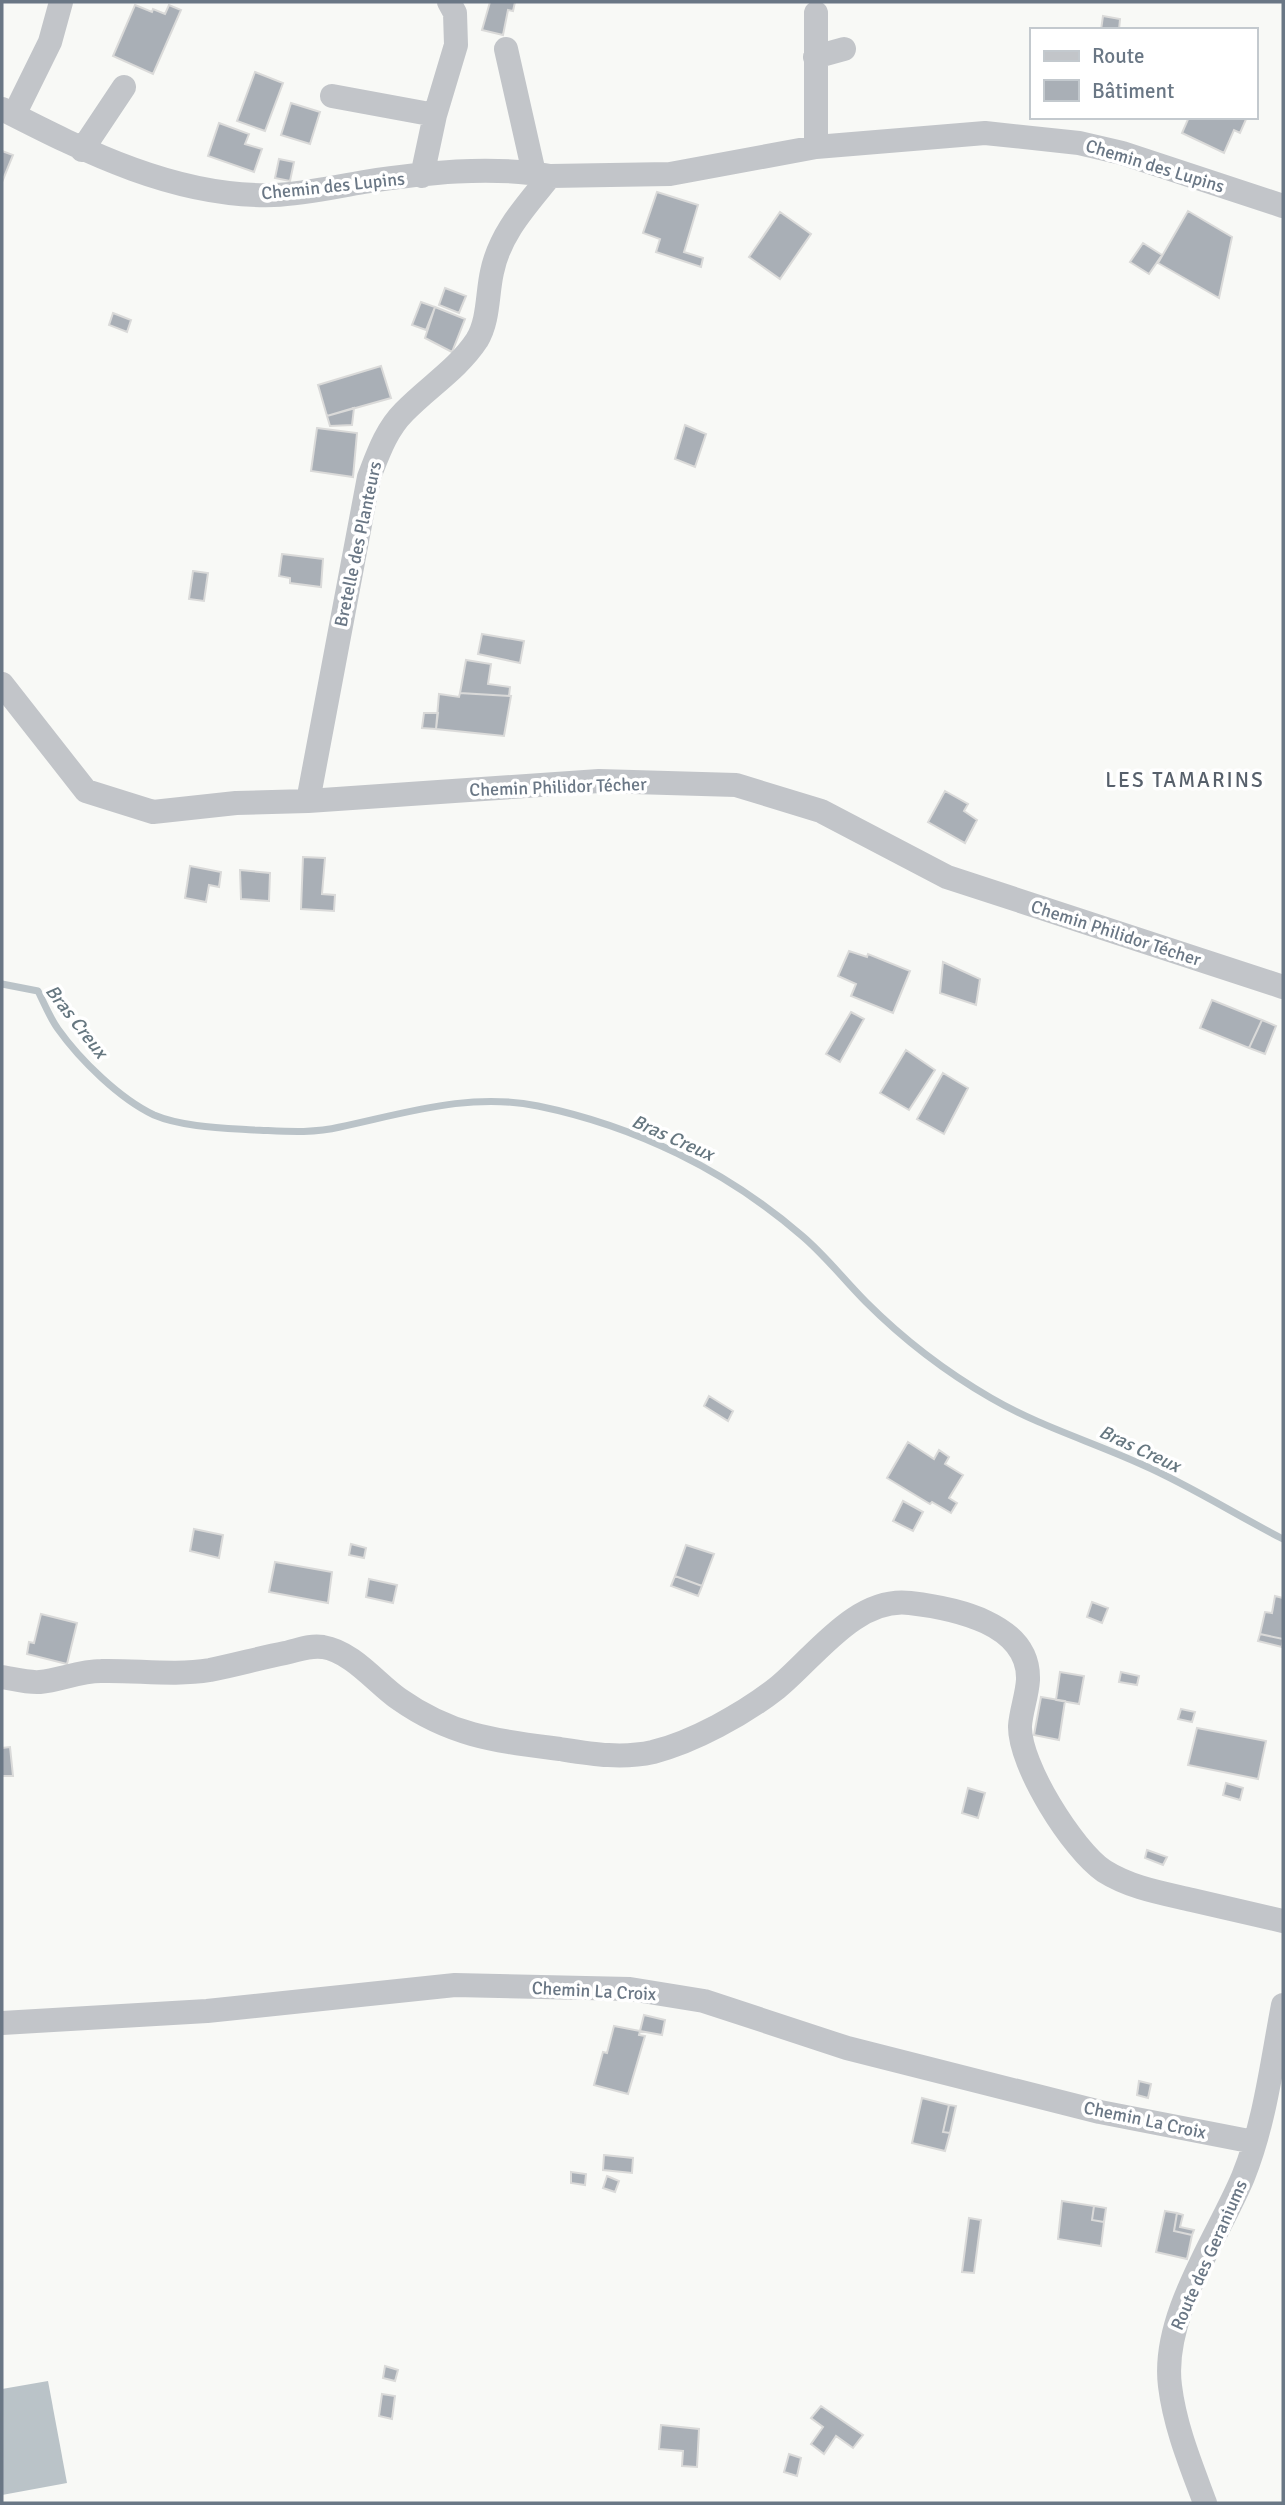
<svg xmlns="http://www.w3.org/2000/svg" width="1285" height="2505" viewBox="0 0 1285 2505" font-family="Signika,sans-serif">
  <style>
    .water { fill: #bac3c8 }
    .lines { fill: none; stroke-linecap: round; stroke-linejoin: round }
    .stream { stroke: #bac3c8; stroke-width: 7 }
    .building { fill: #a9afb6; stroke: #dadad9; stroke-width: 2 }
    .minor { stroke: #c2c5c9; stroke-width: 24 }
    .labels { text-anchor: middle; stroke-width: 7; stroke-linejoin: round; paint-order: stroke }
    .street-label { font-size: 18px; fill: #6a7785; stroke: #fff }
    .water-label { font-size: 19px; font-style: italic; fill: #667780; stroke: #fff }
    .quarter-label { font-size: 21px; letter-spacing: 2px; fill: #57606b; stroke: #fff }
  </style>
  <rect width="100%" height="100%" fill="#f8f9f6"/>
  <!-- water -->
  <path class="water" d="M 48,2381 L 67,2483 L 2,2495 L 2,2389 Z"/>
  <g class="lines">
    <!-- stream -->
    <path class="stream" d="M 2,984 L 38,991 C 44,1003 50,1018 58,1029 C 80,1060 120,1099 154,1115 C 182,1127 224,1128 254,1130 C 282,1131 311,1134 340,1127 C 406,1113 470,1092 538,1106 C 635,1126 726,1170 801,1235 C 825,1255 844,1280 866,1302 C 903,1339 946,1372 991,1398 C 1039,1426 1093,1442 1143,1465 C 1191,1486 1236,1515 1283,1539"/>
  </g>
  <!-- building -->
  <path class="building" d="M 490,2 L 515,2 L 513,11 L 508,10 L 503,35 L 482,30 Z
    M 135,5 L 152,12 L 153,9 L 165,14 L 169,5 L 181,10 L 153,74 L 113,56 Z
    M 1103,16 L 1120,19 L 1119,30 L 1101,30 Z
    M 255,72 L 283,83 L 265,131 L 237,121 Z
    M 291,103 L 320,112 L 310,144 L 281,135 Z
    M 1189,117 L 1247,117 L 1240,133 L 1234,130 L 1224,153 L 1182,133 Z
    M 219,123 L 249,134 L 245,144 L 262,149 L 254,172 L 208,156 Z
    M 2,151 L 13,155 L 2,182 Z
    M 279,159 L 294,162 L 290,181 L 275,178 Z
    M 657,192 L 698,205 L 684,252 L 703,258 L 701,267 L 656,252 L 660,239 L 643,233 Z
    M 1188,211 L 1232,237 L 1219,298 L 1158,263 Z
    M 780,212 L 811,234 L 780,279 L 749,257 Z
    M 1143,243 L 1162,255 L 1149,274 L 1130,262 Z
    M 445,288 L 466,296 L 459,313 L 439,305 Z
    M 421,302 L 435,307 L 426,330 L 412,325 Z
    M 435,307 L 465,319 L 452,352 L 425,338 Z
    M 113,313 L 131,320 L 127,332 L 109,325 Z
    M 381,366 L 391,398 L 327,416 L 318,385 Z
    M 354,408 L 352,425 L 330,426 L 327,416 Z
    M 685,425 L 706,434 L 695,467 L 675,459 Z
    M 317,428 L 357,433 L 353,477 L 311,471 Z
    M 282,554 L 323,559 L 321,587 L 290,583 L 290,578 L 279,576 Z
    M 193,571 L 208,573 L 204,601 L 189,599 Z
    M 482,634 L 524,641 L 520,663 L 478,654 Z
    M 466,660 L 491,664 L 488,684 L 510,687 L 509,696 L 460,693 Z
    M 460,693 L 511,696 L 504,736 L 436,729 L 439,694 L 459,697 Z
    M 424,713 L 438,713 L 436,729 L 422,728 Z
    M 945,791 L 968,804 L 964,811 L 977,820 L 965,843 L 928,822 Z
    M 303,857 L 325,858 L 322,894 L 335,895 L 334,911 L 301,909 Z
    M 190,866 L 221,872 L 219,887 L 209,885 L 206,902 L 185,898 Z
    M 240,870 L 270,873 L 269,901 L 241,899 Z
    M 849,951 L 867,957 L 868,954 L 910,971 L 893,1013 L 851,996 L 856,984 L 838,976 Z
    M 943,962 L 980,979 L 976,1005 L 940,993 Z
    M 1212,1000 L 1262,1020 L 1249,1048 L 1200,1028 Z
    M 851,1012 L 864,1019 L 840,1062 L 826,1054 Z
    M 1262,1020 L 1276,1026 L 1265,1054 L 1249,1048 Z
    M 906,1050 L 935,1070 L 909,1110 L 880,1093 Z
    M 943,1073 L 968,1088 L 944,1134 L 917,1119 Z
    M 709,1396 L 733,1411 L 728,1421 L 704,1406 Z
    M 908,1442 L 934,1459 L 939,1450 L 949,1457 L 945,1464 L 963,1475 L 949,1498 L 957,1503 L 951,1513 L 932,1502 L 930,1504 L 887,1478 Z
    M 903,1501 L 923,1512 L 913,1531 L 893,1521 Z
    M 194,1529 L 223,1535 L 219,1558 L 190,1551 Z
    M 351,1544 L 366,1548 L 364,1558 L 349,1555 Z
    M 686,1545 L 714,1554 L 702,1586 L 675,1576 Z
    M 275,1562 L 332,1572 L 328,1603 L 269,1592 Z
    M 675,1576 L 702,1586 L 698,1596 L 671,1586 Z
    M 369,1579 L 397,1585 L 393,1603 L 366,1597 Z
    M 1275,1596 L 1283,1598 L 1283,1639 L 1260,1634 L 1265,1612 L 1272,1613 Z
    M 1092,1602 L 1108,1608 L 1102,1623 L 1087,1617 Z
    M 41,1614 L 77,1623 L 67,1664 L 27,1654 L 29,1642 L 34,1643 Z
    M 1260,1634 L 1283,1639 L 1282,1647 L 1258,1641 Z
    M 1060,1672 L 1084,1676 L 1079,1704 L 1056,1700 Z
    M 1121,1672 L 1139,1676 L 1137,1685 L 1119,1682 Z
    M 1041,1697 L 1065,1701 L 1059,1740 L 1034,1735 Z
    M 1181,1709 L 1195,1712 L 1192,1722 L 1178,1719 Z
    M 1197,1728 L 1266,1741 L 1258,1779 L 1188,1765 Z
    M 10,1747 L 13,1776 L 2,1776 L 2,1748 Z
    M 1226,1783 L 1243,1788 L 1240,1800 L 1223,1795 Z
    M 968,1788 L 985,1793 L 978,1818 L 962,1813 Z
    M 1147,1850 L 1167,1857 L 1163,1865 L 1145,1858 Z
    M 644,2015 L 665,2020 L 662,2035 L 640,2031 Z
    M 614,2026 L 640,2031 L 639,2035 L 645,2036 L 628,2094 L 594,2085 L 603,2052 L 607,2053 Z
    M 1139,2081 L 1151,2084 L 1148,2098 L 1137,2095 Z
    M 922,2098 L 949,2105 L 943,2132 L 950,2133 L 945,2151 L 912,2143 Z
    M 949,2105 L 956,2106 L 950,2133 L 943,2132 Z
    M 604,2155 L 633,2158 L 632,2173 L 603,2170 Z
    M 571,2172 L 586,2174 L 585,2185 L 571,2183 Z
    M 607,2176 L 619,2181 L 615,2192 L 603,2188 Z
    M 1062,2201 L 1094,2206 L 1092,2220 L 1104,2222 L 1101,2246 L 1058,2239 Z
    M 1094,2206 L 1106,2208 L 1104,2222 L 1092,2220 Z
    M 1165,2211 L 1177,2213 L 1174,2231 L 1192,2235 L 1187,2259 L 1156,2252 Z
    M 1177,2213 L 1183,2215 L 1180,2227 L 1194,2230 L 1192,2235 L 1174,2231 Z
    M 969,2218 L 981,2220 L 974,2273 L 962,2272 Z
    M 385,2366 L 398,2370 L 395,2381 L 383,2378 Z
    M 382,2394 L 395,2396 L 392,2419 L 379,2416 Z
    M 821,2406 L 863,2435 L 853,2448 L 836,2436 L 824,2454 L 811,2444 L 823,2427 L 811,2418 Z
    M 661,2425 L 699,2429 L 697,2467 L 682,2466 L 683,2451 L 659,2449 Z
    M 789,2454 L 801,2458 L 797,2476 L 784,2472 Z"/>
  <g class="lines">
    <!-- minor -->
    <path class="minor" d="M 816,13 L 816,147
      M 506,49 L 534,173
      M 815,57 L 844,49
      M 332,96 L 435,115
      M 2,109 C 86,152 177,198 274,195 C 304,194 334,187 364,182 C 423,173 490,165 550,176 L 670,174 L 816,147 L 985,133 L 1079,143 L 1122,153 L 1283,206
      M 14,115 L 50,42 L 61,2
      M 82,150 L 124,87
      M 422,176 L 435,115 L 456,45 L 455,13 L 449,2
      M 2,684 L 86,791 L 153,812 L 236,803 L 308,801 L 599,781 L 736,785 L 821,811 L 947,877 L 1283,987
      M 308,801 L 369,477 C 378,454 386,430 404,412 C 428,387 458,369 477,340 C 489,320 487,294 492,272 C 500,233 526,206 550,176
      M 2,1677 C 14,1679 28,1683 40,1682 C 60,1680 80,1671 101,1671 C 137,1670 174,1676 210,1670 C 235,1665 260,1658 285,1653 C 299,1650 309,1645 323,1647 C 353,1652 376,1683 399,1699 C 453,1737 498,1741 560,1749 C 592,1754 621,1759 653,1752 C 693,1742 744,1714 777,1688 C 814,1658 856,1596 910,1603 C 953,1608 1030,1623 1028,1680 C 1027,1696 1021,1711 1020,1726 C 1019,1765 1073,1850 1104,1871 C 1131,1888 1162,1893 1192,1900 C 1223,1907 1253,1914 1283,1921
      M 2,2023 L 207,2011 L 455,1985 L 630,1989 L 704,2001 L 847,2048 L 1100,2112 L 1254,2142
      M 1205,2503 C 1191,2465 1175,2427 1170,2386 C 1161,2317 1217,2239 1243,2177 C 1265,2123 1272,2062 1283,2005"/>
  </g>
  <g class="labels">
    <!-- street labels -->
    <g class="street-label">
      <text transform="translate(1155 166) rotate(17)" y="6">Chemin des Lupins</text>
      <text transform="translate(333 186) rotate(-6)" y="6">Chemin des Lupins</text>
      <text transform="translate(358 544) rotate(-78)" y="6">Bretelle des Planteurs</text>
      <text transform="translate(558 787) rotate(-2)" y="6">Chemin Philidor Técher</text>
      <text transform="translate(1116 933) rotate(18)" y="6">Chemin Philidor Técher</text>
      <text transform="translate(594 1991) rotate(3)" y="6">Chemin La Croix</text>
      <text transform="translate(1145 2120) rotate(12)" y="6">Chemin La Croix</text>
      <text transform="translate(1209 2255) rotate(-66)" y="6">Route des Geraniums</text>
    </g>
    <!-- water labels -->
    <g class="water-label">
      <text transform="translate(77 1021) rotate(52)" y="7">Bras Creux</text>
      <text transform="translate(673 1137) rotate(24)" y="7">Bras Creux</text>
      <text transform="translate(1140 1448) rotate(25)" y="7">Bras Creux</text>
    </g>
    <!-- quarter labels -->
    <g class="quarter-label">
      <text x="1185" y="787">LES TAMARINS</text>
    </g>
  </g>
  <!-- border -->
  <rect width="1285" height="2505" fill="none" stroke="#6a7785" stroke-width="7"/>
  <!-- legend -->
  <rect x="1030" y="28" width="228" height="91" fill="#ffffff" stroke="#c3c9ce" stroke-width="2"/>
  <rect x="1044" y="51" width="35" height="10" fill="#c2c5c9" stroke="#c3c9ce" stroke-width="2"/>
  <text x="1092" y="63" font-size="21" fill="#6a7785">Route</text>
  <rect x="1044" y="80" width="35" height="21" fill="#a9afb6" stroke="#c3c9ce" stroke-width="2"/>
  <text x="1092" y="98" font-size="21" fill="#6a7785">Bâtiment</text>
</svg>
